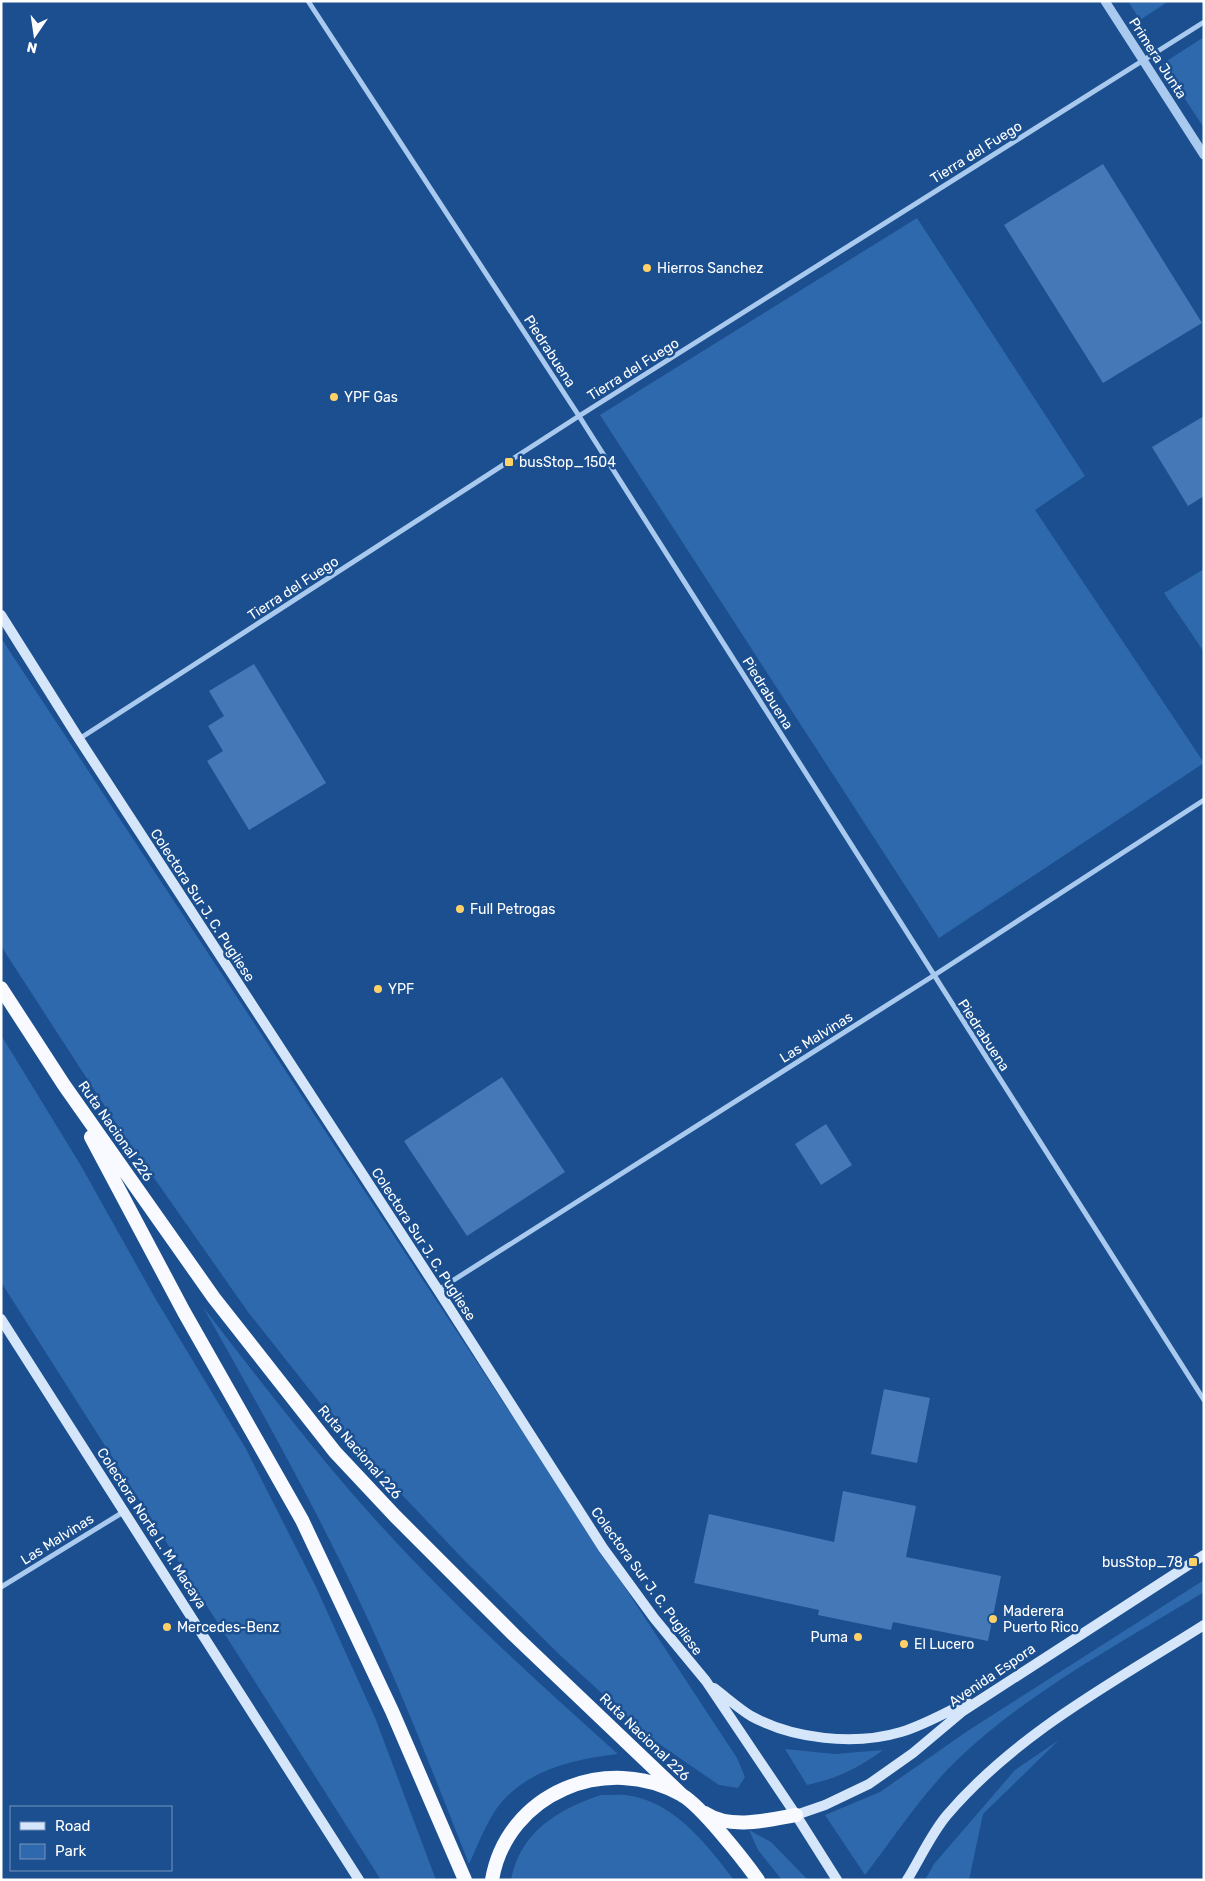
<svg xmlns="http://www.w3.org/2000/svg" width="1205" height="1881" viewBox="0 0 1205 1881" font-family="Rubik,sans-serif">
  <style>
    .green { fill: #2e69ad }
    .building { fill: #4478b7 }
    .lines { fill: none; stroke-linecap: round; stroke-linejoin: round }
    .minor { stroke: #a9c9ee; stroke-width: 5 }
    .tertiary { stroke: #a9c9ee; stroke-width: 9 }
    .secondary { stroke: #d6e6fa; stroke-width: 10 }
    .trunk { stroke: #f8faff; stroke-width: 14 }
    .poi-dot { fill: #ffd166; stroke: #1b4f8f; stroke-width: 2 }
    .labels { text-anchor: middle; stroke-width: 5; stroke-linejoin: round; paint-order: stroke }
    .street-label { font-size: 14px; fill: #fff; stroke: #1b4f8f }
    .poi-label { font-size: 14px; fill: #fff; stroke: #1b4f8f; text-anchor: start }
  </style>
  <rect width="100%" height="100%" fill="#1b4f8f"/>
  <!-- green -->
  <path class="green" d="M 1128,1 L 1169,1 L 1140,20 Z
    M 1204,37 L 1204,128 L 1162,64 Z
    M 917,218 L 1085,476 L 1035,510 L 1204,763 L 939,938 L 600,415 Z
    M 1204,569 L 1204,652 L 1164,593 Z
    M 1,638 L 737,1758 L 745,1777 L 738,1788 L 719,1785 L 652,1739 L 561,1656 L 464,1560 L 347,1437 L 248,1312 L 117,1125 L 1,946 Z
    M 1,1035 L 80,1164 L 155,1298 L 246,1449 L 316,1587 L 376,1720 L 436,1880 L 381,1880 L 1,1282 Z
    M 203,1307 C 251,1369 299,1432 350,1491 C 432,1586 525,1671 618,1754 C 574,1759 525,1770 497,1808 C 485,1825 478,1845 469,1864 C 430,1765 392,1666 345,1571 C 301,1481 252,1394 203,1307 Z
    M 1204,1580 L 1204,1592 C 1120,1644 1029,1691 957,1760 C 922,1794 895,1836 865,1875 L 825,1815 L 880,1792 L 969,1730 Z
    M 1059,1740 L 983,1814 L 969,1880 L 925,1880 L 934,1864 L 1015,1770 Z
    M 785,1749 L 835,1754 L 883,1750 C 859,1768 836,1779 807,1785 Z
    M 601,1795 C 611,1795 623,1794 632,1796 C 677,1805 707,1845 734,1880 L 511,1880 C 520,1832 558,1809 601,1795 Z
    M 749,1830 L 771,1842 L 808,1880 L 782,1880 L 758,1850 Z"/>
  <!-- building -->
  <path class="building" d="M 1103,164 L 1202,323 L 1103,383 L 1004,225 Z
    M 1204,416 L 1204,496 L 1188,506 L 1152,447 Z
    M 254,664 L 326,783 L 249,830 L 207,761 L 223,751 L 208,726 L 224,716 L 209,691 Z
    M 502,1077 L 565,1172 L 467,1236 L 404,1141 Z
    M 826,1124 L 852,1165 L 821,1185 L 795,1144 Z
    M 884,1389 L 930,1398 L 917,1463 L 871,1454 Z
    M 843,1491 L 916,1506 L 906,1557 L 1001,1576 L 988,1641 L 893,1622 L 891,1630 L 818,1615 L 819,1610 L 694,1583 L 709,1514 L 834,1542 Z"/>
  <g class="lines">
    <!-- minor -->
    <path class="minor" d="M 308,1 L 579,416 L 1204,1400
      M 79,739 L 579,416 L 1204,22
      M 438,1290 L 933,976 L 1204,800
      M 1,1587 L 125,1511"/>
    <!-- tertiary -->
    <path class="tertiary" d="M 1105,1 L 1204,155"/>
    <!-- secondary -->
    <path class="secondary" d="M 1,615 L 79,739 L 438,1290 L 603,1548 L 654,1618 L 706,1681 L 796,1815 L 837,1880
      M 1,1319 L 359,1880
      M 714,1688 C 726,1697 738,1708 751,1716 C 793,1739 854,1746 901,1732 C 924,1725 945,1713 967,1702
      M 796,1815 L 825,1805 L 869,1784 L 913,1753 L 963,1711 L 1204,1555
      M 907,1880 C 920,1859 931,1834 947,1815 C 1017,1733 1114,1682 1204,1625"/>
    <!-- trunk -->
    <path class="trunk" d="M 1,988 L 64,1085 L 214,1298 L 335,1452 L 395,1516 L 514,1635 L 683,1796
      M 91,1137 L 184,1312 L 302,1520 L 392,1711 L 465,1880
      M 705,1813 C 731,1830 768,1820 796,1815
      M 492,1880 C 507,1793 607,1752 682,1795 C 702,1807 743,1859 758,1880"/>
  </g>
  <!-- markers -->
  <g class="poi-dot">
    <circle cx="647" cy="268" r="5"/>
    <circle cx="334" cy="397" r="5"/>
    <rect x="504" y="457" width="10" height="10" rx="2.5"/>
    <circle cx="460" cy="909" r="5"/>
    <circle cx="378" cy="989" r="5"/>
    <rect x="1188" y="1557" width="10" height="10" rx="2.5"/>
    <circle cx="993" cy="1619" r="5"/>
    <circle cx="167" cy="1627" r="5"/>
    <circle cx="858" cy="1637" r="5"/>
    <circle cx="904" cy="1644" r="5"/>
  </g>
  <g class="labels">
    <!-- street labels -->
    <g class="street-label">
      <text transform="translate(1158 58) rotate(57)" y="5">Primera Junta</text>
      <text transform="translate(976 152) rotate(-32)" y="5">Tierra del Fuego</text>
      <text transform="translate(550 351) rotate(57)" y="5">Piedrabuena</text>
      <text transform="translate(633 369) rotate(-32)" y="5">Tierra del Fuego</text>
      <text transform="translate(293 588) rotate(-33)" y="5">Tierra del Fuego</text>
      <text transform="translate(768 693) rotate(58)" y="5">Piedrabuena</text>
      <text transform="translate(203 905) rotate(57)" y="5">Colectora Sur J. C. Pugliese</text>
      <text transform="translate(984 1035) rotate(57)" y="5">Piedrabuena</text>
      <text transform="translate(816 1037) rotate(-32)" y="5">Las Malvinas</text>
      <text transform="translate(116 1131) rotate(55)" y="5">Ruta Nacional 226</text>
      <text transform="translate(424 1244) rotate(57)" y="5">Colectora Sur J. C. Pugliese</text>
      <text transform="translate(360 1452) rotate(49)" y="5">Ruta Nacional 226</text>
      <text transform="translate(152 1528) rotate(57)" y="5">Colectora Norte L. M. Macaya</text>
      <text transform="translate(57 1539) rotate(-32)" y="5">Las Malvinas</text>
      <text transform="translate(647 1581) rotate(54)" y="5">Colectora Sur J. C. Pugliese</text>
      <text transform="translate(992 1675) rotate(-34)" y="5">Avenida Espora</text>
      <text transform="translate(645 1737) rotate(44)" y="5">Ruta Nacional 226</text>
    </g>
    <!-- poi labels -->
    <g class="poi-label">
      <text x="657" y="273">Hierros Sanchez</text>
      <text x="344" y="402">YPF Gas</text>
      <text x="519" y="467">busStop_1504</text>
      <text x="470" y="914">Full Petrogas</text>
      <text x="388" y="994">YPF</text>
      <text x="1183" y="1567" text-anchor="end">busStop_78</text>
      <text x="1003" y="1616">Maderera<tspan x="1003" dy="16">Puerto Rico</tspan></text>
      <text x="177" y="1632">Mercedes-Benz</text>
      <text x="848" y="1642" text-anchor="end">Puma</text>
      <text x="914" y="1649">El Lucero</text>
    </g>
  </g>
  <!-- border -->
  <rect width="1205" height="1881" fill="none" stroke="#ffffff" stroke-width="5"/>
  <!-- legend -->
  <rect x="10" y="1806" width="162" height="65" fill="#1b4f8f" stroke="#7695bc"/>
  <rect x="20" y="1822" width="25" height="8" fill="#d6e6fa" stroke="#7695bc"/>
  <text x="55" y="1831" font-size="15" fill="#ffffff">Road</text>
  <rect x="20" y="1844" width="25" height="15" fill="#2e69ad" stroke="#7695bc"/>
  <text x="55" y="1856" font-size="15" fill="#ffffff">Park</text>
  <!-- north arrow -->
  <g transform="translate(35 35) rotate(193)" stroke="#1b4f8f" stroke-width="4" paint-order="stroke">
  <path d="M0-4L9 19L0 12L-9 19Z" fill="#ffffff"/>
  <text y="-8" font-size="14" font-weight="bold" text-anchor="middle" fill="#ffffff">N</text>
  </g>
</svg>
